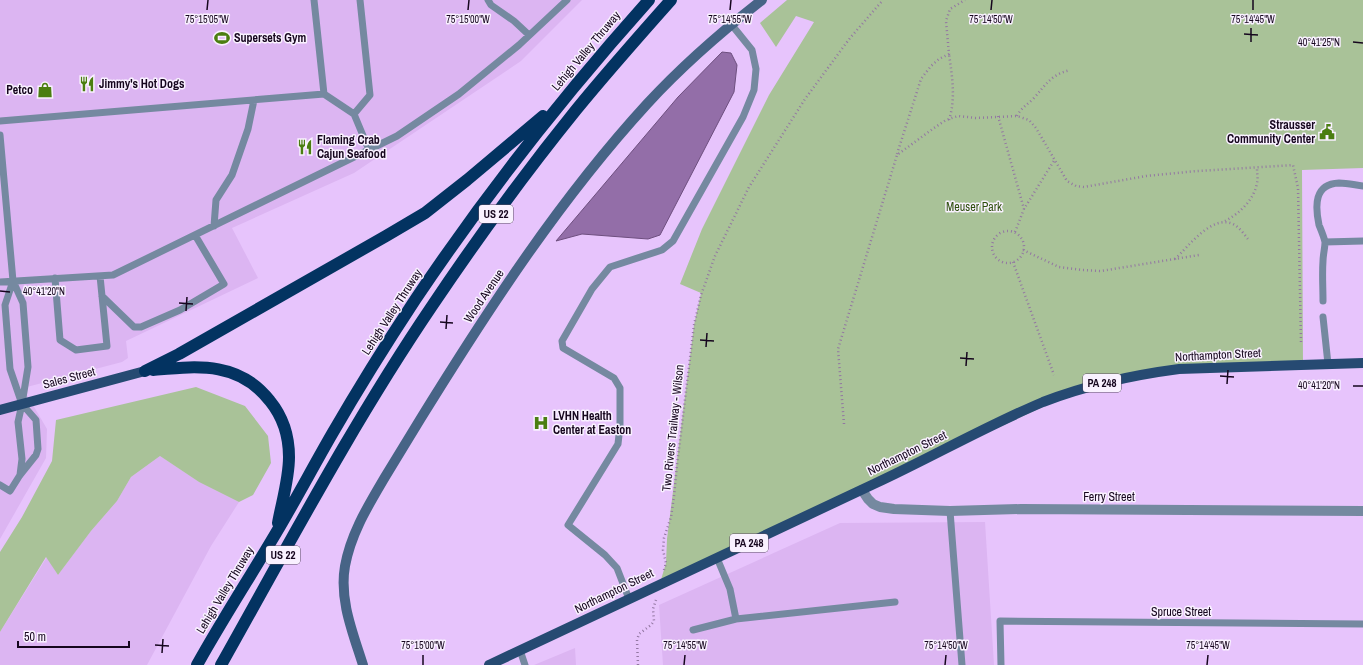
<svg xmlns="http://www.w3.org/2000/svg" width="1363" height="665" viewBox="0 0 1363 665" font-family="'Archivo Narrow',sans-serif">
  <style>
    .built { fill: #dcb5f2 }
    .green { fill: #a9c298 }
    .water { fill: #936ea8; stroke: #6e4f7f }
    .lines { fill: none; stroke-linecap: round; stroke-linejoin: round }
    .path { stroke: #9377a2; stroke-width: 2.5; stroke-dasharray: 1 3; stroke-linecap: butt }
    .lane { stroke: #7589a0; stroke-width: 7 }
    .street { stroke: #7589a0; stroke-width: 10 }
    .secondary { stroke: #476486; stroke-width: 10 }
    .primary { stroke: #264a72; stroke-width: 10 }
    .highway { stroke: #033361; stroke-width: 12 }
    .ticks { fill: none; stroke: #16061e; stroke-width: 1.5 }
    .labels { text-anchor: middle; stroke-width: 3; stroke-linejoin: round; paint-order: stroke }
    .shield { fill: #f9f1ff; stroke: #5a4c62; stroke-width: 1 }
    .shield-label { font-size: 11px; font-weight: bold; fill: #16061e }
    .poi-label { font-size: 12px; font-weight: bold; fill: #16061e; stroke: #f9f1ff; text-anchor: start }
    .street-label { font-size: 12px; fill: #16061e; stroke: #f9f1ff }
    .park-label { font-size: 12px; fill: #2d4e0c; stroke: #f9f1ff }
    .ticks-label { font-size: 10px; text-anchor: middle; fill: #16061e; stroke: #f9f1ff; stroke-width: 3; stroke-linejoin: round; paint-order: stroke }
  </style>
  <rect width="100%" height="100%" fill="#e7c4fc"/>
  <!-- built -->
  <path class="built" d="M 0,0 L 582,0 L 521,61 L 354,173 L 232,228 L 258,278 L 126,341 L 128,358 L 122,362 L 23,388 L 47,429 L 46,458 L 0,539 Z
    M 160,456 L 199,482 L 239,502 L 211,546 L 147,665 L 0,665 L 0,632 L 47,557 L 58,575 L 91,531 L 117,501 L 131,477 Z
    M 985,522 L 994,665 L 663,665 L 659,605 L 840,523 Z
    M 575,648 L 576,665 L 534,665 Z"/>
  <!-- green -->
  <path class="green" d="M 787,0 L 1363,0 L 1363,168 L 1302,170 L 1303,365 L 1206,367 L 1082,389 L 660,583 L 666,563 L 667,539 L 694,325 L 701,293 L 680,284 L 702,229 L 769,95 L 814,22 L 796,16 L 776,47 L 760,23 Z
    M 196,387 L 245,406 L 268,436 L 271,463 L 253,495 L 239,502 L 199,482 L 160,456 L 131,477 L 117,501 L 91,531 L 58,575 L 46,557 L 0,632 L 0,552 L 22,517 L 52,461 L 56,420 Z"/>
  <!-- water -->
  <path class="water" d="M 722,52 L 731,53 L 737,65 L 734,92 L 660,235 L 648,239 L 582,234 L 556,241 L 678,97 Z"/>
  <g class="lines">
    <!-- path -->
    <path class="path" d="M 998,116 L 1024,209
      M 1017,116 C 1021,108 1027,105 1033,99 C 1046,85 1050,75 1070,70
      M 949,120 C 956,98 952,76 949,54
      M 897,154 L 921,79 L 931,66 L 939,59 L 949,54 L 946,21 L 950,9 L 965,0
      M 1225,221 C 1239,214 1254,200 1257,183 C 1258,178 1257,173 1257,167
      M992 247a16 16 0 1 1 32 0a16 16 0 1 1-32 0Z
      M 1015,232 L 1024,209 L 1055,159
      M 1023,250 L 1059,267 L 1082,270 L 1101,271 L 1199,255
      M 1175,259 C 1188,247 1212,214 1233,224 C 1239,227 1244,234 1248,239
      M 1013,262 L 1054,375
      M 844,424 L 838,349 L 897,155 L 934,128 L 946,120 L 958,116 L 976,118 L 1017,116 L 1029,120 L 1036,128 L 1067,181 L 1076,186 L 1084,187 L 1146,176 L 1197,171 L 1293,165 L 1298,188 L 1301,343
      M 664,570 L 666,563 L 663,550 L 664,538 L 671,517 L 674,496 L 677,465 L 694,325 L 701,295 L 715,256 L 749,187 L 805,99 L 850,38 L 883,0
      M 638,665 L 637,640 L 639,634 L 651,625 L 654,621 L 653,609 L 656,600"/>
    <!-- lane -->
    <path class="lane" d="M 314,0 L 324,94
      M 488,0 L 491,5 L 514,21 L 529,35
      M 354,114 L 370,95 L 360,0
      M 0,121 L 324,94 L 354,114 L 369,150
      M 0,135 L 13,281 L 23,303 L 28,367 L 22,404 L 18,422 L 22,459 L 20,475
      M 214,226 L 216,200 L 232,175 L 248,129 L 254,100
      M 1325,242 L 1363,241
      M 55,278 L 60,340 L 76,350 L 107,346 L 100,276
      M 0,282 L 113,275 L 397,136 L 459,94 L 519,45 L 567,0
      M 102,296 L 134,327 L 141,327 L 180,310 L 224,284 L 195,235
      M 1323,301 C 1323,287 1322,274 1323,261 C 1323,255 1325,248 1325,242 C 1324,237 1321,230 1319,225 C 1315,206 1314,184 1339,183 C 1347,183 1355,185 1363,186
      M 1323,317 L 1328,364
      M 0,485 L 10,491 L 20,475 L 36,455 L 38,449 L 36,420 L 22,404 L 10,369 L 5,305 L 13,281
      M 950,511 L 962,665
      M 717,558 L 730,589 L 736,619 L 895,602
      M 629,599 L 617,568 L 605,555 L 568,525 L 618,444 L 620,426 L 620,388 L 614,378 L 563,348 L 562,341 L 592,289 L 610,267 L 662,250 L 673,241 L 743,117 L 754,90 L 756,69 L 752,50 L 731,24
      M 693,630 L 736,619
      M 520,650 L 525,665
      M 1001,665 L 1000,621 L 1363,624"/>
    <!-- street -->
    <path class="street" d="M 862,490 L 868,499 L 873,504 L 880,507 L 894,509 L 950,511 L 1021,509 L 1363,511"/>
    <!-- secondary -->
    <path class="secondary" d="M 363,665 C 353,633 339,600 345,566 C 351,533 368,506 385,477 C 397,457 409,438 421,418 C 489,308 560,199 647,104 C 682,66 721,32 762,0"/>
    <!-- primary -->
    <path class="primary" d="M 0,410 L 145,371
      M 489,665 C 618,604 747,543 876,483 C 932,457 986,426 1043,402 C 1087,385 1133,375 1179,369 L 1363,363"/>
    <!-- highway -->
    <path class="highway" d="M 153,370 C 198,366 239,361 270,401 C 283,417 289,436 289,457 C 289,479 282,501 278,523
      M 145,371 L 179,354 L 386,236 L 425,213 L 467,180 L 543,116
      M 197,665 C 222,620 250,577 276,533 C 295,501 313,467 332,434 C 358,389 386,344 415,300 C 486,194 564,95 649,0
      M 221,665 C 289,544 354,421 432,306 C 477,239 525,173 576,110 C 607,72 639,36 671,0"/>
  </g>
  <!-- ticks -->
  <path class="ticks" d="M 207,10 L 208,0M 468,10 L 469,0M 730,10 L 731,0M 991,10 L 992,0M 1253,10 L 1253,0M 1244,34 L 1258,35M 1251,42 L 1251,28M 1353,42 L 1363,43M 0,291 L 10,292M 179,303 L 193,304M 186,311 L 187,297M 440,322 L 453,323M 446,329 L 447,315M 700,340 L 714,341M 706,347 L 707,333M 960,358 L 974,359M 966,366 L 967,352M 1220,376 L 1234,377M 1227,384 L 1228,370M 1353,386 L 1363,386M 155,645 L 169,646M 162,653 L 163,639M 423,665 L 423,655M 684,665 L 685,655M 945,665 L 946,655M 1207,665 L 1208,655"/>
  <!-- icons -->
  <defs>
    <symbol id="stadium-bare" viewBox="-9 -9 18 18"><path d="M0-5a6.5 5 0 1 0 0 10a6.5 5 0 1 0 0-10ZM-3.5-1.8h7v3.6h-7Z" fill="#4b7e11" stroke="#f9f1ff" stroke-width="2.5" paint-order="stroke"/></symbol>
    <symbol id="restaurant-bare" viewBox="-9 -9 18 18"><path d="M-5-6h1v4h1v-4h1v4h1v-4h1v5L-1.5 .5V6h-2V.5L-5-1ZM5-6V6H3V1.5H1.5Q1.5-4 5-6Z" fill="#4b7e11" stroke="#f9f1ff" stroke-width="2.5" paint-order="stroke"/></symbol>
    <symbol id="shop-bare" viewBox="-9 -9 18 18"><path d="M-5-2.5h2.3a2.7 3.5 0 0 1 5.4 0H5L5.5 6h-11ZM-1.5-2.5h3a1.5 2.3 0 0 0-3 0Z" fill="#4b7e11" stroke="#f9f1ff" stroke-width="2.5" paint-order="stroke"/></symbol>
    <symbol id="civic-bare" viewBox="-9 -9 18 18"><path d="M-.6-6.5H3V-4.5H.6V-3L4-1V1h2V6H-6V1h2V-1L-.6-3ZM-1.2 2.5V6h2.4V2.5Z" fill="#4b7e11" stroke="#f9f1ff" stroke-width="2.5" paint-order="stroke"/></symbol>
    <symbol id="hospital-bare" viewBox="-9 -9 18 18"><path d="M-5-5h3v3.5h4V-5h3V5h-3V1.5h-4V5h-3Z" fill="#4b7e11" stroke="#f9f1ff" stroke-width="2.5" paint-order="stroke"/></symbol>
  </defs>
  <g fill-rule="evenodd">
    <use href="#stadium-bare" x="211" y="27" width="22" height="22"/>
    <use href="#restaurant-bare" x="76" y="73" width="22" height="22"/>
    <use href="#shop-bare" x="34" y="79" width="22" height="22"/>
    <use href="#civic-bare" x="1316" y="121" width="22" height="22"/>
    <use href="#restaurant-bare" x="294" y="136" width="22" height="22"/>
    <use href="#hospital-bare" x="530" y="412" width="22" height="22"/>
  </g>
  <g class="labels">
    <!-- shield labels -->
    <g class="shield">
      <rect x="479" y="205" width="34" height="18" rx="3"/>
      <rect x="1083" y="374" width="38" height="18" rx="3"/>
      <rect x="730" y="534" width="38" height="18" rx="3"/>
      <rect x="266" y="546" width="34" height="18" rx="3"/>
    </g>
    <g class="shield-label">
      <text x="496" y="218">US 22</text>
      <text x="1102" y="387">PA 248</text>
      <text x="749" y="547">PA 248</text>
      <text x="283" y="559">US 22</text>
    </g>
    <!-- poi labels -->
    <g class="poi-label">
      <text x="234" y="42">Supersets Gym</text>
      <text x="99" y="88">Jimmy's Hot Dogs</text>
      <text x="33" y="94" text-anchor="end">Petco</text>
      <text x="1315" y="129" text-anchor="end">Strausser<tspan x="1315" dy="14">Community Center</tspan></text>
      <text x="317" y="144">Flaming Crab<tspan x="317" dy="14">Cajun Seafood</tspan></text>
      <text x="553" y="420">LVHN Health<tspan x="553" dy="14">Center at Easton</tspan></text>
    </g>
    <!-- street labels -->
    <g class="street-label">
      <text transform="translate(586 51) rotate(-50)" y="4">Lehigh Valley Thruway</text>
      <text transform="translate(484 296) rotate(-56)" y="4">Wood Avenue</text>
      <text transform="translate(392 312) rotate(-57)" y="4">Lehigh Valley Thruway</text>
      <text transform="translate(1218 355) rotate(-3)" y="4">Northampton Street</text>
      <text transform="translate(69 378) rotate(-15)" y="4">Sales Street</text>
      <text transform="translate(673 428) rotate(-84)" y="4">Two Rivers Trailway - Wilson</text>
      <text transform="translate(907 453) rotate(-26)" y="4">Northampton Street</text>
      <text x="1109" y="501">Ferry Street</text>
      <text transform="translate(225 590) rotate(-59)" y="4">Lehigh Valley Thruway</text>
      <text transform="translate(614 591) rotate(-26)" y="4">Northampton Street</text>
      <text x="1181" y="616">Spruce Street</text>
    </g>
    <!-- park labels -->
    <g class="park-label">
      <text x="974" y="211">Meuser Park</text>
    </g>
  </g>
  <g class="ticks-label">
    <text x="207" y="23">75°15'05"W</text>
    <text x="468" y="23">75°15'00"W</text>
    <text x="730" y="23">75°14'55"W</text>
    <text x="991" y="23">75°14'50"W</text>
    <text x="1253" y="23">75°14'45"W</text>
    <text x="1319" y="46">40°41'25"N</text>
    <text x="44" y="295">40°41'20"N</text>
    <text x="1319" y="389">40°41'20"N</text>
    <text x="423" y="649">75°15'00"W</text>
    <text x="685" y="649">75°14'55"W</text>
    <text x="946" y="649">75°14'50"W</text>
    <text x="1208" y="649">75°14'45"W</text>
  </g>
  <!-- scale -->
  <path d="M18 641v6h111v-6" fill="none" stroke="#16061e" stroke-width="2"/>
  <text x="24" y="641" font-size="12" fill="#16061e" stroke="#f9f1ff" stroke-width="3" paint-order="stroke">50 m</text>
</svg>
